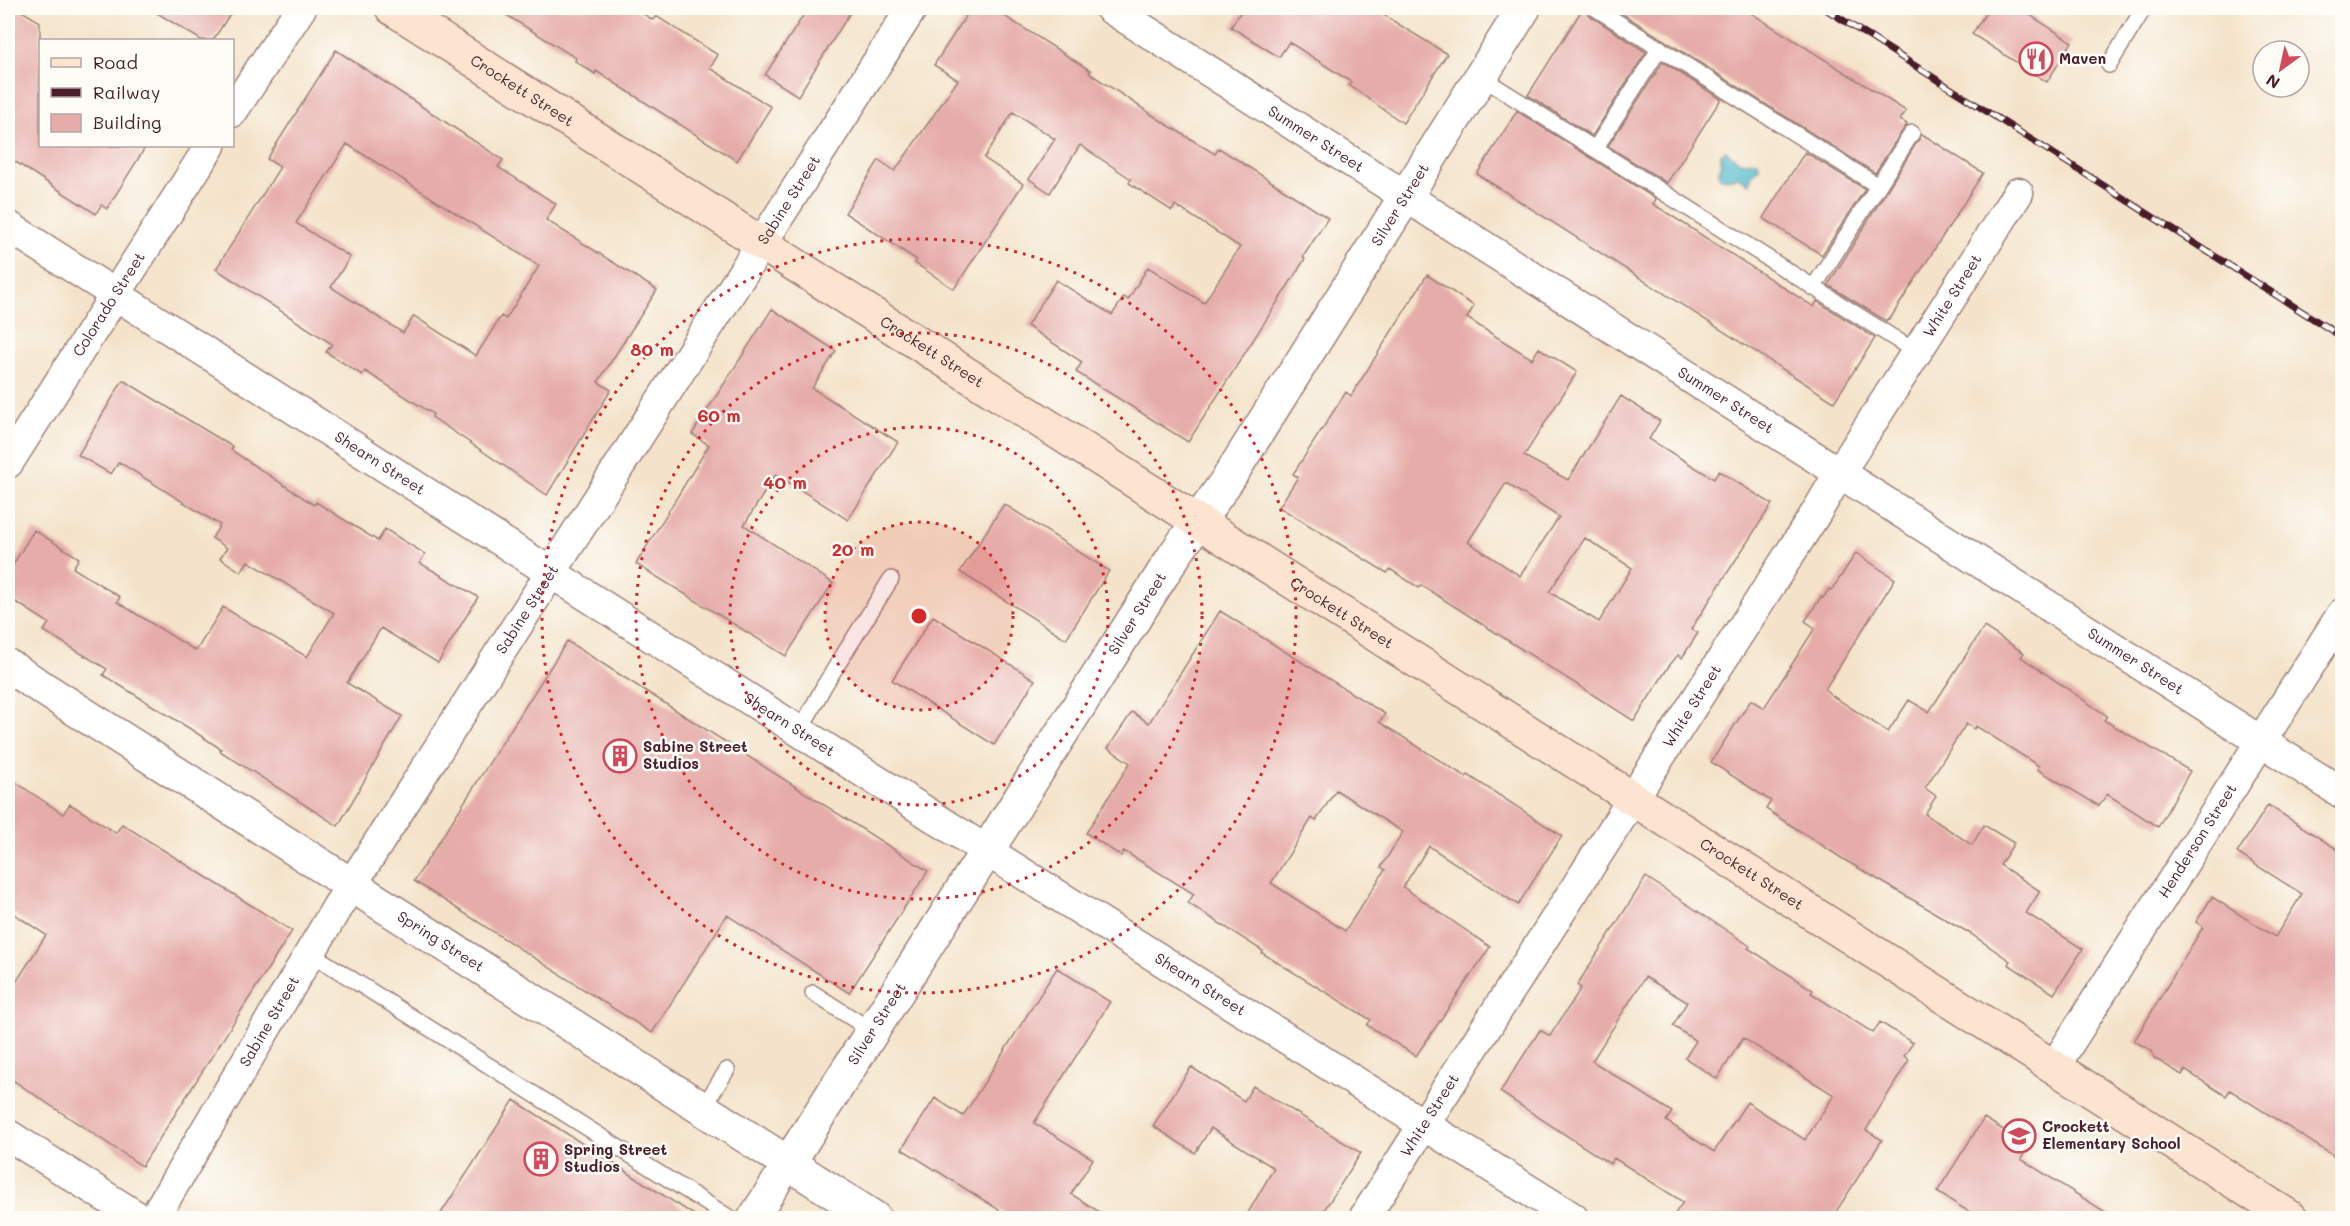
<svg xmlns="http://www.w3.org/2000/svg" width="2350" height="1226" viewBox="0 0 2350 1226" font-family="Mali,sans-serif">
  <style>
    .water { fill: #4fb8cc; stroke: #4c6c7c; stroke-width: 1.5 }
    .building { fill: #e6aca9; fill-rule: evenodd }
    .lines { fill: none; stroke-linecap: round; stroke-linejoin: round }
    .service-casing { stroke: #9f817a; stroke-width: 18 }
    .minor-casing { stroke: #9f817a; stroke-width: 33 }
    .tertiary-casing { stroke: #9f817a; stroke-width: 36 }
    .secondary-casing { stroke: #9f817a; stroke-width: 36 }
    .service { stroke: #fff; stroke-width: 15 }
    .minor { stroke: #fff; stroke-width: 30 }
    .tertiary { stroke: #fff; stroke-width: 33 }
    .secondary { stroke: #fde4d1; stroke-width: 33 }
    .rail-casing { stroke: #4a1f2b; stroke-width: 7 }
    .rail { stroke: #fdfcf7; stroke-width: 4.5; stroke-dasharray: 14; stroke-linecap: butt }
    .ring { fill: none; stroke: #d62828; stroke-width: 3; stroke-dasharray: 3 6 }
    .labels { text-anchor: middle; stroke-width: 5; stroke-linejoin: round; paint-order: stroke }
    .poi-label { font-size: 15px; font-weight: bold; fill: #4a1f2b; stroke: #fdfcf7; text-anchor: start }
    .street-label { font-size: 15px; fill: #4a1f2b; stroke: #fdfcf7 }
    .centre { fill: #d62828; stroke: #fdfcf7; stroke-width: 3 }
    .ring-label { font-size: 18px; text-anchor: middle; font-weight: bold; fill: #d62828; stroke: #fdfcf7; stroke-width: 5; stroke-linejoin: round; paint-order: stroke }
  </style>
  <rect width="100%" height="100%" fill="#fdfcf7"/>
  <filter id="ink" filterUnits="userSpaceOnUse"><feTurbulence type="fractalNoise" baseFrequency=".0167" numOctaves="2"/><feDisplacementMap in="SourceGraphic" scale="12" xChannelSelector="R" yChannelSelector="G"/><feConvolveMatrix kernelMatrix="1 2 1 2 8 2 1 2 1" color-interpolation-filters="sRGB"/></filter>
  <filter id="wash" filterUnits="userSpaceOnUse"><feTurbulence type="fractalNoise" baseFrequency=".008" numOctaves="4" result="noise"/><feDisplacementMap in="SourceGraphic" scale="24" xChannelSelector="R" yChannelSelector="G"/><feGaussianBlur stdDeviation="1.35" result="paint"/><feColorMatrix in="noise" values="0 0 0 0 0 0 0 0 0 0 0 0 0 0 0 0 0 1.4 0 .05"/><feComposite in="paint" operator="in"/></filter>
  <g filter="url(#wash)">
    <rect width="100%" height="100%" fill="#f4e3ca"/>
    <!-- water -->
    <path class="water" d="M 1726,151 L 1740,162 L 1758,161 L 1759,168 L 1754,171 L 1749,183 L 1738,177 C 1708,183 1723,171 1721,154 Z"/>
    <g id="blocks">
      <!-- building -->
      <path class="building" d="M 8,8 L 17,8 L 40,22 L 40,146 L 146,146 L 107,209 L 101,205 L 96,214 L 8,157 Z
        M 149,8 L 234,8 L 213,40 L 201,40 Z
        M 495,8 L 634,8 L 653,20 L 656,16 L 718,55 L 710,68 L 771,107 L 737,161 L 596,71 L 595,74 L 575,61 L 576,58 Z
        M 808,8 L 853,8 L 798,96 L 765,75 Z
        M 971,8 L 992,8 L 1091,71 L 1089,73 L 1166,124 L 1215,154 L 1219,148 L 1328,218 L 1303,257 L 1305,259 L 1188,442 L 1076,372 L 1082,362 L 1027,326 L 1056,280 L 1112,315 L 1124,297 L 1128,300 L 1148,267 L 1204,303 L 1240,247 L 1175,205 L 1172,211 L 1129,183 L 1131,179 L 1080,145 L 1050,193 L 1029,179 L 1055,139 L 1013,112 L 984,158 L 1023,184 L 954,289 L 915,263 L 917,260 L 845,213 L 879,160 L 895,171 L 958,80 L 934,65 Z
        M 1243,8 L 1390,8 L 1385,16 L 1447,54 L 1403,123 L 1349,85 L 1351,82 L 1289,42 L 1279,57 L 1231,27 Z
        M 1583,8 L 1590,16 L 1646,52 L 1592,136 L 1528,95 Z
        M 1613,8 L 1743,8 L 1906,111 L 1900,120 L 1907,124 L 1875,173 Z
        M 1989,8 L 2019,8 L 2072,42 L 2047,82 L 1972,34 Z
        M 336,50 L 503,160 L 498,167 L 556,204 L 546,220 L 657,290 L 598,382 L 611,390 L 547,495 L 432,417 L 433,414 L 365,371 L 362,375 L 326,352 L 332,344 L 216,269 L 280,167 L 267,159 ZM 347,144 L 539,266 L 506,319 L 501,316 L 476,356 L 414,316 L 403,333 L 331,287 L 350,257 L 296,223 Z
        M 1663,62 L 1721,99 L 1667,183 L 1608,146 Z
        M 1517,111 L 1656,199 L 1653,204 L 1814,307 L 1817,301 L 1875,338 L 1834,402 L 1477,174 Z
        M 1922,134 L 1983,173 L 1890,319 L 1888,318 L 1886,321 L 1828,285 Z
        M 1805,152 L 1865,189 L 1822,255 L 1763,218 Z
        M 1427,275 L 1474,306 L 1467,318 L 1487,331 L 1532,359 L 1539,348 L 1577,372 L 1524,456 L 1568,480 L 1621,396 L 1660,421 L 1649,439 L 1714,479 L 1719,471 L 1772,504 L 1691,629 L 1698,633 L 1682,658 L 1678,655 L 1669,666 L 1634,721 L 1421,585 L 1419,588 L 1390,569 L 1387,573 L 1279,507 L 1298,477 L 1293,474 L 1346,392 L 1351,396 ZM 1506,483 L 1559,517 L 1520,576 L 1468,542 ZM 1585,538 L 1632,568 L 1599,622 L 1549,592 Z
        M 772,309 L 836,351 L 812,388 L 898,442 L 848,520 L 776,474 L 744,525 L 833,583 L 786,656 L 636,564 L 709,445 L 692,434 Z
        M 123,380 L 233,447 L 231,450 L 314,505 L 316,502 L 378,541 L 385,529 L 425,554 L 420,563 L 478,597 L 438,663 L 381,628 L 347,683 L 402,716 L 338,826 L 220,751 L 221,749 L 192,730 L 103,675 L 107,669 L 44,631 L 49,623 L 8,597 L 8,573 L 34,530 L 79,558 L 73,568 L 120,597 L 117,602 L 196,651 L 223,607 L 307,657 L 334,613 L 248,561 L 241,572 L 220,558 L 227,548 L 212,538 L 220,525 L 119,462 L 111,474 L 78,455 Z
        M 1004,504 L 1109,571 L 1066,639 L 960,572 Z
        M 1856,553 L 1895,579 L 1825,689 L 1831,695 L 1888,732 L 1909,700 L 1929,712 L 1984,627 L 2024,653 L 2021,657 L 2107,716 L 2104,720 L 2190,771 L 2158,827 L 2107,794 L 2099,806 L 2037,769 L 2039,766 L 1976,726 L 1974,729 L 1966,724 L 1925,788 L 1936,796 L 1925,814 L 1972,845 L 1984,825 L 2014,843 L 2000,865 L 2040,891 L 2026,913 L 2083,949 L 2054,994 L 2008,964 L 2010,961 L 1971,934 L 1843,859 L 1766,809 L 1771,801 L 1711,762 L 1751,700 L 1764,708 L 1815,628 L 1805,621 L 1821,597 L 1823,598 L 1829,589 L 1832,590 Z
        M 1220,611 L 1385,714 L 1379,722 L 1466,777 L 1468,775 L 1562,836 L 1518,905 L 1429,846 L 1403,887 L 1490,947 L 1416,1056 L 1367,1025 L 1371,1020 L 1262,953 L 1263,951 L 1188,903 L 1194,894 L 1124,851 L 1121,856 L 1086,833 L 1130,763 L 1108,748 L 1132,712 L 1149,723 ZM 1336,790 L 1403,832 L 1381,867 L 1385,870 L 1345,931 L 1271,883 L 1312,818 L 1316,821 Z
        M 933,616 L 1035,680 L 994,745 L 892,680 Z
        M 567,641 L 928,871 L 849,993 L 727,915 L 652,1033 L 414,881 Z
        M 8,777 L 63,814 L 70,804 L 116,833 L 122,824 L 292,931 L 142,1166 L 8,1077 L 8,995 L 46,935 L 8,910 Z
        M 2268,805 L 2343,853 L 2343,1162 L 2230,1090 L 2226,1096 L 2185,1070 L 2182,1075 L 2154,1058 L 2152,1051 L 2134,1041 L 2203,927 L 2196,922 L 2212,897 L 2275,937 L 2302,894 L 2237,853 Z
        M 1646,877 L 1750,946 L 1748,948 L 1813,990 L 1811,993 L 1873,1033 L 1880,1022 L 1913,1043 L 1904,1056 L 1909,1060 L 1866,1130 L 1882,1140 L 1832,1218 L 1672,1218 L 1683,1202 L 1614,1158 L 1610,1164 L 1500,1092 L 1540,1030 L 1550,1036 L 1581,988 L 1577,985 ZM 1645,977 L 1687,1002 L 1673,1026 L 1696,1041 L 1685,1058 L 1717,1079 L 1743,1038 L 1834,1095 L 1805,1140 L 1747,1102 L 1714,1152 L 1666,1121 L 1672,1112 L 1592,1061 Z
        M 1057,968 L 1110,1002 L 1034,1123 L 1093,1159 L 1071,1194 L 1109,1218 L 1012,1218 L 902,1149 L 935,1098 L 963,1116 Z
        M 1191,1067 L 1244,1101 L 1253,1086 L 1361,1153 L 1319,1218 L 1245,1218 L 1274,1168 L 1211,1128 L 1195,1153 L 1153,1126 Z
        M 514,1100 L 699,1218 L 438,1218 Z
        M 1984,1118 L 2029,1146 L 2021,1159 L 2115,1218 L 1979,1218 L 1937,1192 Z"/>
    </g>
  </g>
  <g filter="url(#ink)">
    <use href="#blocks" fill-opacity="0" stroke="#9f817a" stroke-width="1.5"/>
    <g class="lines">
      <defs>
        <path id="service" d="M 1595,8 L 1878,186
          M 2109,65 L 2144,8
          M 1481,77 L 1916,352
          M 1595,149 L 1660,48
          M 1813,288 L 1912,133
          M 800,731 L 824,686 L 891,579
          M 312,954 L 730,1218
          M 813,993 L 872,1031
          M 702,1109 L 727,1070"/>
        <g id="minor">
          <path id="s1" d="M 1110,8 L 2342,793"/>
          <path d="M 232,112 L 301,8"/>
          <path id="s2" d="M 8,226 L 987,851 L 1573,1218"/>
          <path id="s3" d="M 8,463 L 210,146"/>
          <path id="s4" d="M 2054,1067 L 2342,614"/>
          <path d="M 8,1135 L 139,1218"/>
          <path id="s5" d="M 154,1218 L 336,909 L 912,8"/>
          <path d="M 753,1218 L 788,1164"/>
          <path id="s6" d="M 1364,1218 L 1816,513 L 1840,472 L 2018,193"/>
        </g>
        <g id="tertiary">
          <path id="s7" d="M 8,666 L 874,1218"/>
          <path id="s8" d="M 788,1164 L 1174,556 L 1228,479 L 1524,8"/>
        </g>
        <g id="secondary">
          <path id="s9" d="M 392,8 L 2291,1218"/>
        </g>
      </defs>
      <!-- service casing -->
      <use href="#service" class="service-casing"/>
      <!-- minor casing -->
      <use href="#minor" class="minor-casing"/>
      <!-- tertiary casing -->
      <use href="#tertiary" class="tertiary-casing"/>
      <!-- secondary casing -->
      <use href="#secondary" class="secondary-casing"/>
      <!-- service -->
      <use href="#service" class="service"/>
      <!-- minor -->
      <use href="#minor" class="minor"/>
      <!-- tertiary -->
      <use href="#tertiary" class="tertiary"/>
      <!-- secondary -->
      <use href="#secondary" class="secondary"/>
      <defs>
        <path id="rail" d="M 1824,8 L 2342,337"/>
      </defs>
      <!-- rail casing -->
      <use href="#rail" class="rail-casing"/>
      <!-- rail -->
      <use href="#rail" class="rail"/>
    </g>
  </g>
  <!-- distance rings -->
  <circle cx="919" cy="616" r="94" fill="#d62828" fill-opacity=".12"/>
  <g class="ring">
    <circle cx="919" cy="616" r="94"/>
    <circle cx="919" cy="616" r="189"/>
    <circle cx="919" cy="616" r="283"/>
    <circle cx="919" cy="616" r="377"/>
  </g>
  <!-- icons -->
  <defs>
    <symbol id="restaurant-ring" viewBox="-11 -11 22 22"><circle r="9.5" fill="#fdfcf7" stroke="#d1495b" stroke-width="1.5"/><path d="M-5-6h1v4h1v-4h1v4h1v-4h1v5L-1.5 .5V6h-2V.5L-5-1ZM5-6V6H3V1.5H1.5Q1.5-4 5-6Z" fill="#d1495b"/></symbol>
    <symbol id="building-ring" viewBox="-11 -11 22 22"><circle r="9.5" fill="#fdfcf7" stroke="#d1495b" stroke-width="1.5"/><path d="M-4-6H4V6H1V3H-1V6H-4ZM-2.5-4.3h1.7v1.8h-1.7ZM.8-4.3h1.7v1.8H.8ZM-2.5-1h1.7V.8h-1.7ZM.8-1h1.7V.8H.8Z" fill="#d1495b"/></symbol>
    <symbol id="school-ring" viewBox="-11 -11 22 22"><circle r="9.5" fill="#fdfcf7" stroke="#d1495b" stroke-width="1.5"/><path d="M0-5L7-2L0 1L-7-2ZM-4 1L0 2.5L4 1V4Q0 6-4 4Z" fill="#d1495b"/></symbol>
  </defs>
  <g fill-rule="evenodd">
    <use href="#restaurant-ring" x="2017" y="40" width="38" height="38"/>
    <use href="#building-ring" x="601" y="737" width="38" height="38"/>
    <use href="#school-ring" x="2000" y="1117" width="38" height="38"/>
    <use href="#building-ring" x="522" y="1140" width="38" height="38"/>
  </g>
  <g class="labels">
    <!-- poi labels -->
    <g class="poi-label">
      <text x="2059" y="64">Maven</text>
      <text x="643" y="752">Sabine Street<tspan x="643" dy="17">Studios</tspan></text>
      <text x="2042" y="1132">Crockett<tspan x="2042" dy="17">Elementary School</tspan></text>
      <text x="564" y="1155">Spring Street<tspan x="564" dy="17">Studios</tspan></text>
    </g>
    <!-- street labels -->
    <g class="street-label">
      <text dy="5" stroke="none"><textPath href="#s9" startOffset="154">Crockett Street</textPath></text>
      <text dy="5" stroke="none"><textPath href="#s1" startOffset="244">Summer Street</textPath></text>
      <text dy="5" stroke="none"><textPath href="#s5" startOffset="1200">Sabine Street</textPath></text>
      <text dy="5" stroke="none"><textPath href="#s8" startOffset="1138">Silver Street</textPath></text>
      <text dy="5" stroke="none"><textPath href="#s6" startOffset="1094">White Street</textPath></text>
      <text dy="5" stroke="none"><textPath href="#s3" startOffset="188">Colorado Street</textPath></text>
      <text dy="5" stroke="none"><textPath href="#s9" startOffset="640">Crockett Street</textPath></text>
      <text dy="5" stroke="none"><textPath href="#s1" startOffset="730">Summer Street</textPath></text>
      <text dy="5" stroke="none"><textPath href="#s2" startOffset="441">Shearn Street</textPath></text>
      <text dy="5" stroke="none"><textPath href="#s5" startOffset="714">Sabine Street</textPath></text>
      <text dy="5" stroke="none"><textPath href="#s8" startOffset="652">Silver Street</textPath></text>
      <text dy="5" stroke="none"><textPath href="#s9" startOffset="1126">Crockett Street</textPath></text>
      <text dy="5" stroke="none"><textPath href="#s1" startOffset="1216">Summer Street</textPath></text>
      <text dy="5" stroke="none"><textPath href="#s6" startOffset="608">White Street</textPath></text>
      <text dy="5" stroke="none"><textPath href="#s2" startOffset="927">Shearn Street</textPath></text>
      <text dy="5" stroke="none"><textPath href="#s4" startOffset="268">Henderson Street</textPath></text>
      <text dy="5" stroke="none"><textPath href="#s9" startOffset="1612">Crockett Street</textPath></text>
      <text dy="5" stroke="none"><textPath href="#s7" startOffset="513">Spring Street</textPath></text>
      <text dy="5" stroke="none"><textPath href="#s2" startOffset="1413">Shearn Street</textPath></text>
      <text dy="5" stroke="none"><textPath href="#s5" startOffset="228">Sabine Street</textPath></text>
      <text dy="5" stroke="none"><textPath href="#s8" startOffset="166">Silver Street</textPath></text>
      <text dy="5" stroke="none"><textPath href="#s6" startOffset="122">White Street</textPath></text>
    </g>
  </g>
  <circle cx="919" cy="616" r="9" class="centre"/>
  <g class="ring-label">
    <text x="652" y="356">80 m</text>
    <text x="719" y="422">60 m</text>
    <text x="785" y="489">40 m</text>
    <text x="853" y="556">20 m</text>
  </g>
  <!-- margin -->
  <rect width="2350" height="1226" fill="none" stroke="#fdfcf7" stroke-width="30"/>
  <!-- legend -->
  <rect x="39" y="39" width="195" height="108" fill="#fdfcf7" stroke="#b5a4a5" stroke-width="1.5"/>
  <rect x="51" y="58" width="30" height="9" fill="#fde4d1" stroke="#b5a4a5" stroke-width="1.5"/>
  <text x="93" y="69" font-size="18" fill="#4a1f2b">Road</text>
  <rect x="51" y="88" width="30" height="9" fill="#4a1f2b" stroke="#b5a4a5" stroke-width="1.5"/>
  <text x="93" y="99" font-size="18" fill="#4a1f2b">Railway</text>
  <rect x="51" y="114" width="30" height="18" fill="#e6aca9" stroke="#b5a4a5" stroke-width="1.5"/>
  <text x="93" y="129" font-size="18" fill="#4a1f2b">Building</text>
  <!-- north arrow -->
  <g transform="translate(2281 69) rotate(213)"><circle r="28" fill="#fdfcf7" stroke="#b5a4a5" stroke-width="1.5"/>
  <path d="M0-4.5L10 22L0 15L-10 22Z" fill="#d1495b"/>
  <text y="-9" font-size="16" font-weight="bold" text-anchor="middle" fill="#4a1f2b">N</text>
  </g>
</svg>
